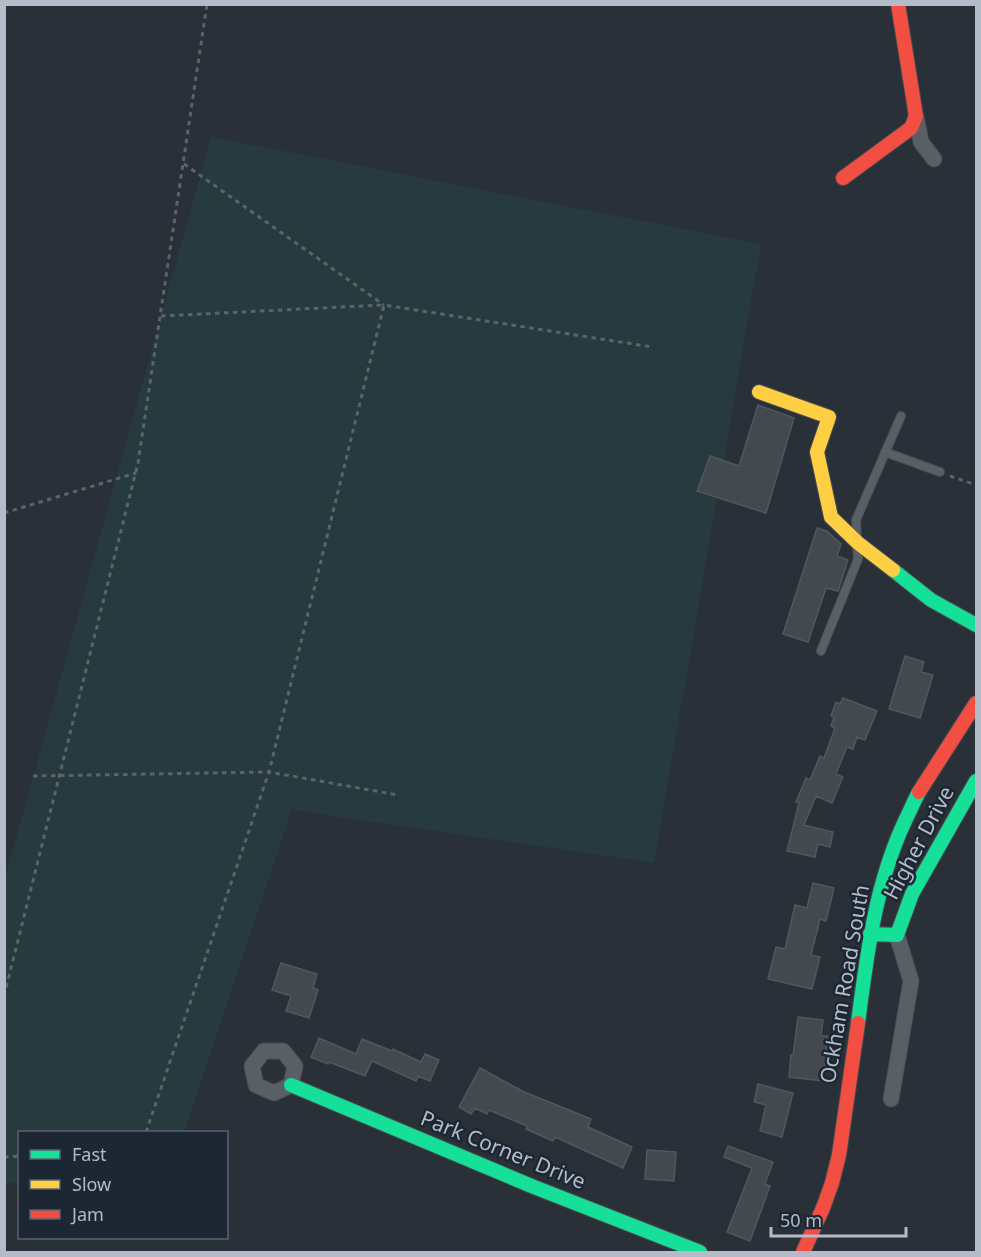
<svg xmlns="http://www.w3.org/2000/svg" width="981" height="1257" viewBox="0 0 981 1257" font-family="'Noto Sans',sans-serif">
  <style>
    .green { fill: #273a3e }
    .building { fill: #444950; stroke: #52575f; stroke-width: 1.5 }
    .lines { fill: none; stroke-linecap: round; stroke-linejoin: round }
    .lane-casing { stroke: #484c53; stroke-width: 10 }
    .street-casing { stroke: #484c53; stroke-width: 17 }
    .fast-casing { stroke: #484c53; stroke-width: 16 }
    .slow-casing { stroke: #484c53; stroke-width: 16 }
    .jam-casing { stroke: #484c53; stroke-width: 16 }
    .path { stroke: #5d636a; stroke-width: 3; stroke-dasharray: 4.5 4.5; stroke-linecap: butt }
    .lane { stroke: #5a5e66; stroke-width: 8 }
    .street { stroke: #5a5e66; stroke-width: 15 }
    .fast { stroke: #16e098; stroke-width: 14 }
    .slow { stroke: #ffcf43; stroke-width: 14 }
    .jam { stroke: #f24e42; stroke-width: 14 }
    .labels { text-anchor: middle; stroke-width: 5; stroke-linejoin: round; paint-order: stroke }
    .street-label { font-size: 21px; fill: #b4bcc9; stroke: #1d2633 }
  </style>
  <rect width="100%" height="100%" fill="#2a3038"/>
  <!-- green -->
  <path class="green" d="M 211,137 L 761,244 L 654,863 L 292,810 L 184,1132 L 20,1132 L 19,1182 L 5,1184 L 5,878 Z"/>
  <!-- building -->
  <path class="building" d="M 758,405 L 794,418 L 766,513 L 697,491 L 710,456 L 739,466 Z
    M 817,528 L 827,531 L 841,544 L 837,556 L 848,560 L 838,591 L 826,588 L 808,642 L 783,634 Z
    M 905,656 L 924,662 L 921,672 L 933,675 L 920,718 L 889,709 Z
    M 843,698 L 877,711 L 865,740 L 857,737 L 853,749 L 847,747 L 836,774 L 843,777 L 832,803 L 816,796 L 804,825 L 833,832 L 830,847 L 818,844 L 815,857 L 787,851 L 799,803 L 796,802 L 806,778 L 810,780 L 820,756 L 824,758 L 835,728 L 831,726 L 834,717 L 831,716 L 836,702 L 840,704 Z
    M 813,883 L 834,888 L 826,921 L 820,919 L 811,955 L 820,957 L 812,989 L 768,979 L 776,947 L 785,949 L 795,905 L 807,908 Z
    M 281,963 L 317,974 L 313,988 L 318,990 L 309,1018 L 286,1011 L 291,996 L 272,990 Z
    M 798,1017 L 823,1020 L 821,1036 L 828,1036 L 823,1081 L 789,1077 L 791,1055 L 793,1056 Z
    M 319,1038 L 356,1054 L 362,1039 L 392,1051 L 393,1049 L 421,1062 L 425,1054 L 439,1060 L 430,1081 L 418,1076 L 416,1081 L 372,1061 L 365,1076 L 329,1062 L 328,1064 L 311,1057 Z
    M 480,1068 L 522,1091 L 591,1119 L 588,1127 L 632,1147 L 623,1168 L 555,1137 L 553,1141 L 526,1129 L 527,1126 L 489,1110 L 487,1114 L 475,1108 L 471,1114 L 459,1107 Z
    M 758,1084 L 793,1093 L 782,1137 L 760,1131 L 766,1105 L 754,1102 Z
    M 728,1146 L 773,1162 L 765,1184 L 770,1186 L 750,1241 L 727,1232 L 752,1168 L 724,1157 Z
    M 647,1150 L 676,1152 L 674,1181 L 645,1179 Z"/>
  <g class="lines">
    <defs>
      <path id="lane" d="M 885,452 L 940,472
        M 821,651 L 858,559 L 856,520 L 901,416"/>
      <path id="street" d="M 916,116 L 921,142 L 934,159
        M 264,1051 L 283,1051 L 295,1066 L 291,1085 L 274,1093 L 256,1085 L 252,1066 Z
        M 891,1099 L 911,981 L 897,935"/>
      <path id="fast" d="M 893,570 L 931,600 L 976,625
        M 870,934 L 897,935 L 912,894 L 976,781
        M 858,1023 C 867,954 875,885 905,821 C 910,811 914,801 919,792
        M 291,1085 L 534,1187 L 700,1252"/>
      <path id="slow" d="M 759,392 L 829,417 L 817,452 L 831,517 L 858,543 L 893,570"/>
      <path id="jam" d="M 843,178 L 911,128 L 916,116 L 898,4
        M 919,792 L 976,703
        M 803,1252 L 823,1208 L 832,1183 L 839,1155 L 858,1023"/>
    </defs>
    <!-- lane casing -->
    <use href="#lane" class="lane-casing"/>
    <!-- street casing -->
    <use href="#street" class="street-casing"/>
    <!-- fast casing -->
    <use href="#fast" class="fast-casing"/>
    <!-- slow casing -->
    <use href="#slow" class="slow-casing"/>
    <!-- jam casing -->
    <use href="#jam" class="jam-casing"/>
    <!-- path -->
    <path class="path" d="M 184,164 L 384,305
      M 161,316 L 382,305
      M 950,476 L 976,485
      M 4,513 L 136,473
      M 33,776 L 269,772 L 384,305 L 652,347
      M 4,996 L 138,463 L 207,4
      M 146,1132 L 269,772 L 398,795
      M 4,1157 L 20,1156"/>
    <!-- lane -->
    <use href="#lane" class="lane"/>
    <!-- street -->
    <use href="#street" class="street"/>
    <!-- fast -->
    <use href="#fast" class="fast"/>
    <!-- slow -->
    <use href="#slow" class="slow"/>
    <!-- jam -->
    <use href="#jam" class="jam"/>
  </g>
  <g class="labels">
    <!-- street labels -->
    <g class="street-label">
      <text transform="translate(919 843) rotate(-62)" y="7">Higher Drive</text>
      <text transform="translate(845 984) rotate(-80)" y="7">Ockham Road South</text>
      <text transform="translate(503 1150) rotate(22)" y="7">Park Corner Drive</text>
    </g>
  </g>
  <!-- border -->
  <rect width="981" height="1257" fill="none" stroke="#b4bcc9" stroke-width="12"/>
  <!-- legend -->
  <rect x="18" y="1131" width="210" height="108" fill="#1d2633" stroke="#59626f" stroke-width="1.5"/>
  <rect x="30" y="1150" width="30" height="9" fill="#16e098" stroke="#59626f" stroke-width="1.5"/>
  <text x="72" y="1161" font-size="18" fill="#b4bcc9">Fast</text>
  <rect x="30" y="1180" width="30" height="9" fill="#ffcf43" stroke="#59626f" stroke-width="1.5"/>
  <text x="72" y="1191" font-size="18" fill="#b4bcc9">Slow</text>
  <rect x="30" y="1210" width="30" height="9" fill="#f24e42" stroke="#59626f" stroke-width="1.5"/>
  <text x="72" y="1221" font-size="18" fill="#b4bcc9">Jam</text>
  <!-- scale -->
  <path d="M771 1227v9h135v-9" fill="none" stroke="#b4bcc9" stroke-width="3"/>
  <text x="780" y="1227" font-size="18" fill="#b4bcc9" stroke="#1d2633" stroke-width="4.5" paint-order="stroke">50 m</text>
</svg>
